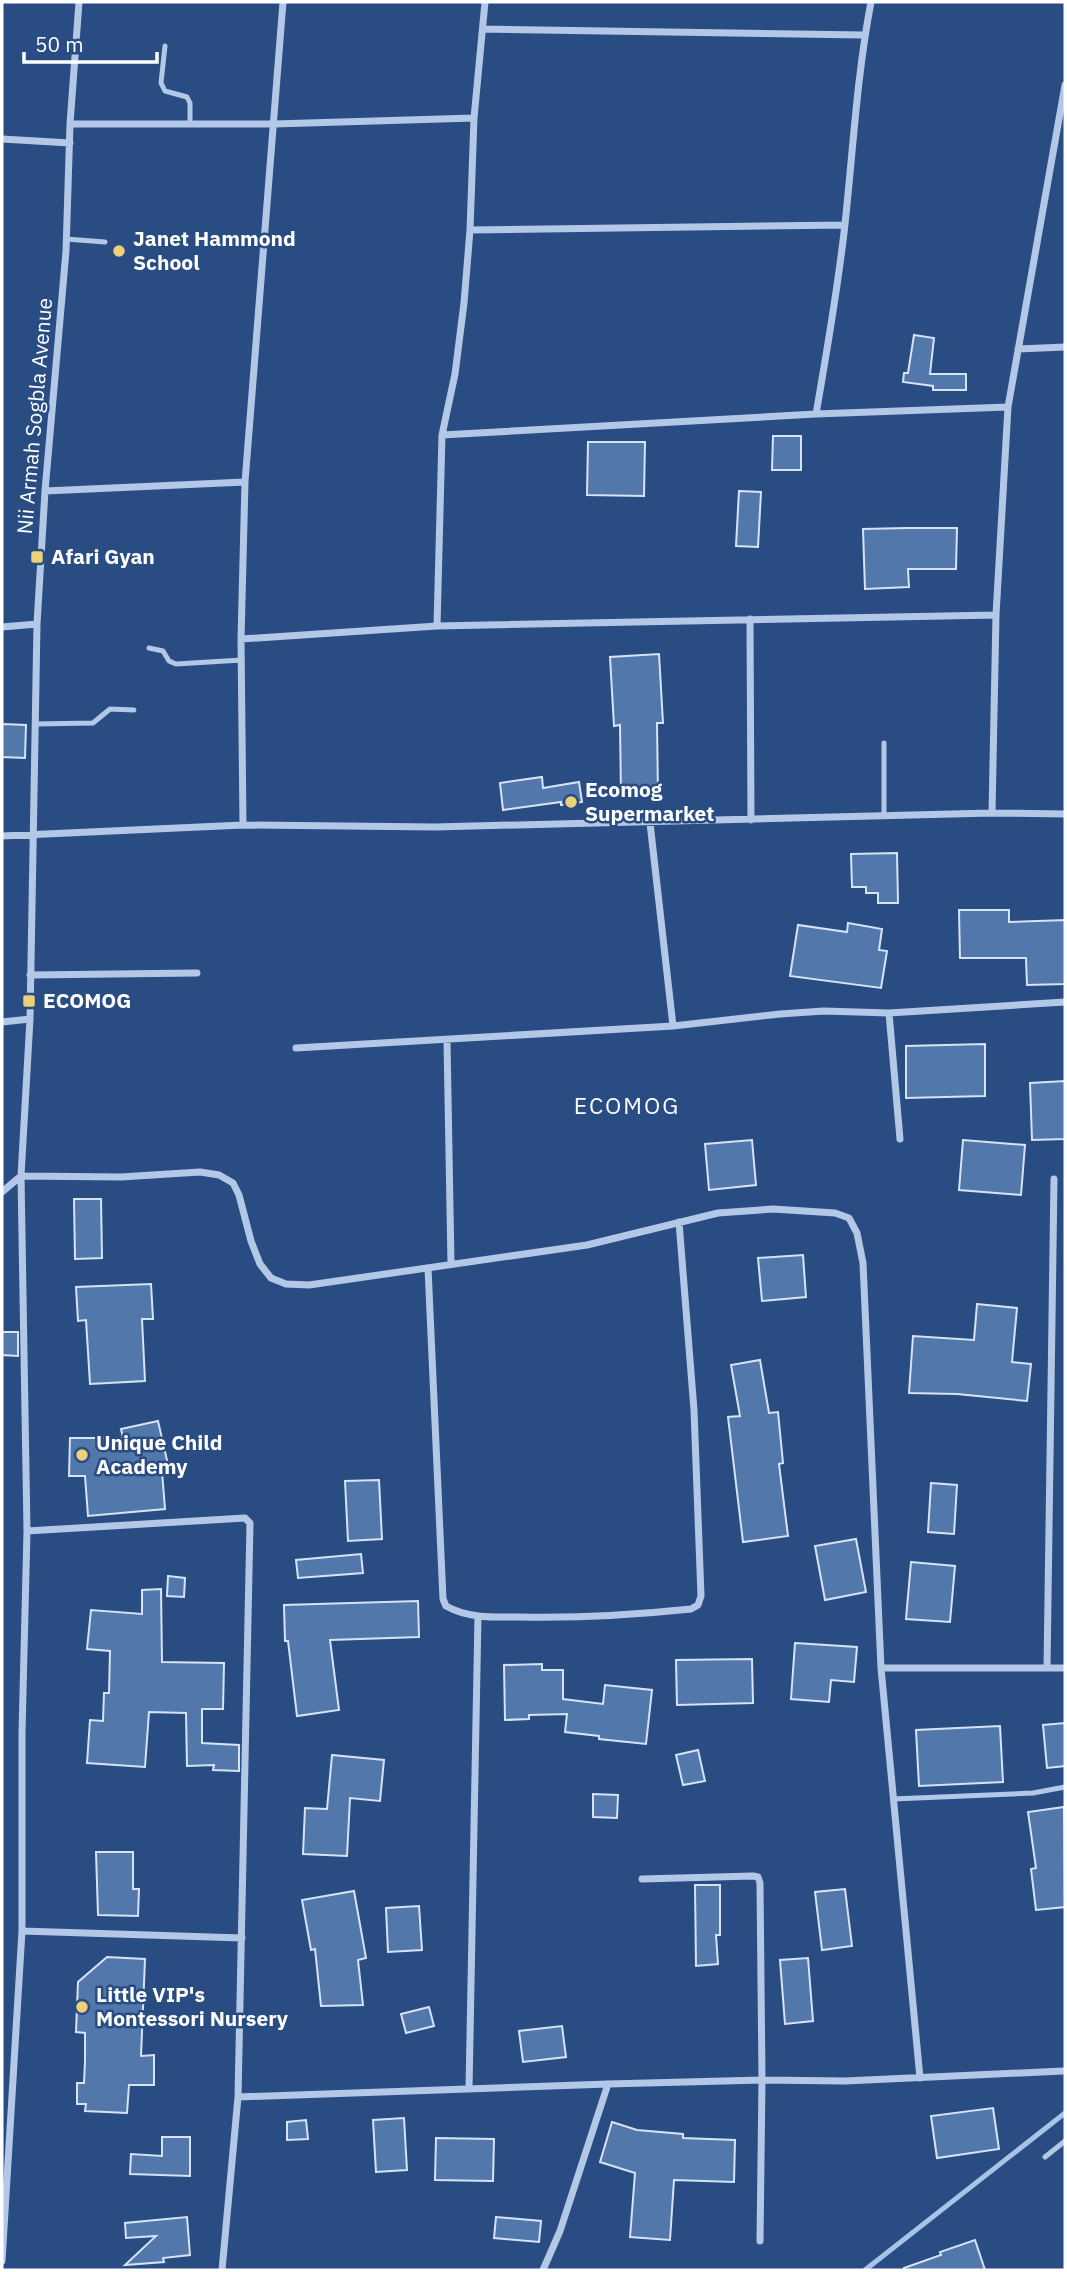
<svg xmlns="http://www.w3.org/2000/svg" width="1067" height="2272" viewBox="0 0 1067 2272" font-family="'IBM Plex Sans',sans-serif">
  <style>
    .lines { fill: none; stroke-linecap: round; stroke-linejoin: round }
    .stream { stroke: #a7c3e7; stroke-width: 5 }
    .building { fill: #5277ab; stroke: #d6e3f5; stroke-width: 2 }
    .lane { stroke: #b3c8e7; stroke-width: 5 }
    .street { stroke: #b3c8e7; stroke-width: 7 }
    .poi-dot { fill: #eed079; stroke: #294d83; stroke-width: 2.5 }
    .labels { text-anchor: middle; stroke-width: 5; stroke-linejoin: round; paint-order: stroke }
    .poi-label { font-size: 21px; font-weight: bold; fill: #fff; stroke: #294d83; text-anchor: start }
    .street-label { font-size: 21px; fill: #fff; stroke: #294d83 }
    .neighbourhood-label { font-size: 23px; letter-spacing: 2px; fill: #fff; stroke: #294d83 }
  </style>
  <rect width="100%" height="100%" fill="#294d83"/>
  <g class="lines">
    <!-- stream -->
    <path class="stream" d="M 865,2270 L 1065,2113"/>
  </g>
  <!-- building -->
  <path class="building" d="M 914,335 L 934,338 L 930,374 L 966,374 L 966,390 L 933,390 L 933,386 L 903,382 L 904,373 L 908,373 Z
    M 773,436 L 801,436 L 801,470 L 772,470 Z
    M 588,442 L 645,442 L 644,496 L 587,495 Z
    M 739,491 L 761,492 L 758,547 L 736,546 Z
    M 907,528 L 957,528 L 956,569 L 908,569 L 909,587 L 865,589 L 863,529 Z
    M 659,654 L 663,723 L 657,723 L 658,794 L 621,795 L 620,725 L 614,726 L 610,657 Z
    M 2,724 L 26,725 L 25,758 L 2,757 Z
    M 542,777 L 543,788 L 579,782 L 582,802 L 561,805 L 561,802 L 503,810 L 500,783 Z
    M 897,853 L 898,903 L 878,903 L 878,893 L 866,893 L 866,887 L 852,887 L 851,854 Z
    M 959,910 L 1009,910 L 1009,922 L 1065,920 L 1065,984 L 1027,985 L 1026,958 L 960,958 Z
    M 848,923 L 882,929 L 879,950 L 887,951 L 881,988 L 790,976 L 798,925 L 847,932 Z
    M 985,1044 L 985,1096 L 906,1098 L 906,1046 Z
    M 1065,1081 L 1065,1139 L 1032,1140 L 1030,1083 Z
    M 752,1140 L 756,1185 L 709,1190 L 705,1144 Z
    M 963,1140 L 1025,1145 L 1021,1195 L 959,1190 Z
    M 74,1199 L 101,1199 L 102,1258 L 75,1259 Z
    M 803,1255 L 806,1297 L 762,1301 L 758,1258 Z
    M 151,1284 L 153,1319 L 142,1319 L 145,1381 L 90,1384 L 86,1320 L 78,1321 L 76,1287 Z
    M 977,1304 L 1017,1308 L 1012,1362 L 1031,1364 L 1027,1401 L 957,1394 L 909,1393 L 913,1336 L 974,1340 Z
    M 2,1332 L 18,1332 L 18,1356 L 2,1355 Z
    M 760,1360 L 769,1413 L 778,1412 L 783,1463 L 779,1464 L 788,1536 L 743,1542 L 728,1417 L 740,1416 L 731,1365 Z
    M 158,1421 L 169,1469 L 162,1471 L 165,1509 L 88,1516 L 85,1476 L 69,1476 L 70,1438 L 123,1438 L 121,1429 Z
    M 379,1480 L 382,1539 L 348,1541 L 345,1481 Z
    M 931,1483 L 957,1485 L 954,1534 L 928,1532 Z
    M 856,1539 L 866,1592 L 825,1600 L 815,1546 Z
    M 361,1554 L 363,1573 L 298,1578 L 296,1560 Z
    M 911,1562 L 955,1566 L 950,1622 L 906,1619 Z
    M 168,1576 L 185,1578 L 184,1597 L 167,1596 Z
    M 161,1589 L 162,1662 L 224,1663 L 223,1709 L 202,1709 L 202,1743 L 239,1745 L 239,1771 L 213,1770 L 214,1765 L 187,1766 L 186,1713 L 149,1712 L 145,1767 L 87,1763 L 90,1720 L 103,1721 L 104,1693 L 109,1693 L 110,1651 L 87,1649 L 91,1610 L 142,1614 L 142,1590 Z
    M 418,1601 L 419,1637 L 330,1640 L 339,1710 L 297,1716 L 288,1641 L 285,1641 L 284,1605 Z
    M 795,1643 L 857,1647 L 854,1682 L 831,1680 L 829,1702 L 791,1699 Z
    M 752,1659 L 753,1703 L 677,1705 L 676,1660 Z
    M 542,1664 L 542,1670 L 563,1670 L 563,1699 L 603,1704 L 605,1685 L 652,1690 L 646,1744 L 599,1739 L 599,1736 L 565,1732 L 567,1714 L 529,1715 L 529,1719 L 505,1720 L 504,1665 Z
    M 1065,1723 L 1065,1766 L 1047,1768 L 1043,1725 Z
    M 1000,1726 L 1003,1782 L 919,1786 L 916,1730 Z
    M 698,1750 L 705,1781 L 683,1785 L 676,1755 Z
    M 332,1755 L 384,1760 L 380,1801 L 350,1798 L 347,1856 L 303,1854 L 305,1808 L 327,1809 Z
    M 593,1794 L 618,1795 L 617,1818 L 593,1817 Z
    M 1064,1807 L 1065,1907 L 1036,1910 L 1031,1869 L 1036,1868 L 1028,1812 Z
    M 96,1852 L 133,1852 L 133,1889 L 139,1889 L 138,1916 L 98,1915 Z
    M 695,1885 L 720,1885 L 720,1935 L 716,1935 L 718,1964 L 696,1966 Z
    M 845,1889 L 852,1946 L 822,1950 L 815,1892 Z
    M 354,1891 L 366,1958 L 358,1960 L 363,2005 L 321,2006 L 315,1949 L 311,1950 L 302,1900 Z
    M 419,1906 L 422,1950 L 388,1952 L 386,1908 Z
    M 107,1957 L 145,1959 L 141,2056 L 154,2055 L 154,2085 L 129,2085 L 127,2113 L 85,2111 L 86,2104 L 77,2104 L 77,2083 L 84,2083 L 85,2061 L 85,2033 L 76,2032 L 78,1982 Z
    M 808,1958 L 813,2021 L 785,2024 L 780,1960 Z
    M 429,2007 L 434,2026 L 406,2033 L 401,2014 Z
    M 562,2026 L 566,2057 L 523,2062 L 519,2031 Z
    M 993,2108 L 999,2149 L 937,2158 L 931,2116 Z
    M 404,2118 L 407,2170 L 376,2172 L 373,2120 Z
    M 306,2120 L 308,2139 L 287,2140 L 287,2122 Z
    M 612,2122 L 637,2130 L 683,2134 L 683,2138 L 735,2140 L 734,2182 L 674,2180 L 670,2240 L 630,2237 L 635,2173 L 600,2162 Z
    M 162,2137 L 190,2137 L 190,2176 L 130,2174 L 131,2154 L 162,2156 Z
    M 436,2138 L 494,2139 L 493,2181 L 435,2180 Z
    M 187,2217 L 190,2255 L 163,2258 L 164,2262 L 125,2265 L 156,2236 L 126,2238 L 125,2223 Z
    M 496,2217 L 541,2221 L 539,2242 L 494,2238 Z
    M 975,2240 L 985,2270 L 904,2270 L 904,2268 L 941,2255 L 940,2252 Z"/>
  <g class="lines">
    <!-- lane -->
    <path class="lane" d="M 165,46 L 161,83 L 165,91 L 187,97 L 190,103 L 190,124
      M 66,239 L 105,242
      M 149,648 L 163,651 L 169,661 L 176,664 L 242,660
      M 35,724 L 93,723 L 110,709 L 134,710
      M 884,743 L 884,816
      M 893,1799 L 1033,1793 L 1065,1787
      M 1045,2157 L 1065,2141"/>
    <!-- street -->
    <path class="street" d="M 483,29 L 864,35
      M 70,124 L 274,124 L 474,118
      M 2,139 L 70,143
      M 470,230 L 845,225
      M 1018,349 L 1065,347
      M 816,414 C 827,351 838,288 845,224 C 853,150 857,75 871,2
      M 442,435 L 816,414 L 1008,407
      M 45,491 L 245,482
      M 750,619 L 751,820
      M 437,626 L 442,435 L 455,374 L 464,303 L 470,230 L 474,118 L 485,2
      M 2,627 L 37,624
      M 241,639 L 437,626 L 996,615
      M 992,813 L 996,615 L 1008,407 L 1065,85
      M 650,823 L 673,1026
      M 243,825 L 241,639 L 245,482 L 283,2
      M 2,836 L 243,825 L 435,827 L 992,813 L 1065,814
      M 30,975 L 197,973
      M 889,1013 L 900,1139
      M 2,1022 L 30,1019
      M 447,1041 L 451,1264
      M 296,1048 L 673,1026 L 780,1014 L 824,1011 L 889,1013 L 1065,1002
      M 2,1192 L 21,1176 L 121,1177 L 200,1172 L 219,1175 L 233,1183 L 239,1195 L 251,1241 L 260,1264 L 271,1278 L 286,1284 L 309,1285 L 587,1245 L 718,1213 L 773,1209 L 835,1213 L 849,1218 L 857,1233 L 863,1263 L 881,1668 L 920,2078
      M 428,1268 L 443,1599 L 446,1606 C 469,1619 496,1617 521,1617 C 578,1618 634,1615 691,1609 L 698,1605 L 701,1596 L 694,1410 L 679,1222
      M 27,1531 L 245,1518 L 250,1523 L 238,2097 L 222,2270
      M 881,1668 L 1065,1668
      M 1047,1668 L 1054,1179
      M 642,1879 L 753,1876 L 758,1877 L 760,1883 L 762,2080 L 760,2241
      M 22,1931 L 242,1938
      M 469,2089 L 478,1616
      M 238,2097 L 608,2084 L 762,2080 L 845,2081 L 1063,2071
      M 2,2261 L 22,1931 L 22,1733 L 27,1531 L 21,1176 L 30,1019 L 37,624 L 45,491 L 66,251 L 70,124 L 79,2
      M 543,2270 L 560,2231 L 608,2084"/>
  </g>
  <!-- markers -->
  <g class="poi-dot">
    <circle cx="119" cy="251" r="7"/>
    <rect x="30" y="550" width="14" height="14" rx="3.5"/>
    <circle cx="571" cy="802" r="7"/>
    <rect x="22" y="994" width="14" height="14" rx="3.5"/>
    <circle cx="82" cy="1455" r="7"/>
    <circle cx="82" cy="2007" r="7"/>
  </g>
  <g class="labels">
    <!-- poi labels -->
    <g class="poi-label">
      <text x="133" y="246">Janet Hammond<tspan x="133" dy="24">School</tspan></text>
      <text x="51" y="564">Afari Gyan</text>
      <text x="585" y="797">Ecomog<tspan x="585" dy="24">Supermarket</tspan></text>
      <text x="43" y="1008">ECOMOG</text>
      <text x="96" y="1450">Unique Child<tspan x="96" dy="24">Academy</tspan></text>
      <text x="96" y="2002">Little VIP's<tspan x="96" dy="24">Montessori Nursery</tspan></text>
    </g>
    <!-- street labels -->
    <g class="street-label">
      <text transform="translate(35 416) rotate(-85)" y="7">Nii Armah Sogbla Avenue</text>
    </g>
    <!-- neighbourhood labels -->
    <g class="neighbourhood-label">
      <text x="627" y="1114">ECOMOG</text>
    </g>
  </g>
  <!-- border -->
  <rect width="1067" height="2272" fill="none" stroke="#ffffff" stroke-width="7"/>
  <!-- scale -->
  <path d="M24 52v10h133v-10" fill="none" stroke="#ffffff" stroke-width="3.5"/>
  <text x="35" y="52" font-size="21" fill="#ffffff" stroke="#294d83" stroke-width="5" paint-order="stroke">50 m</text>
</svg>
